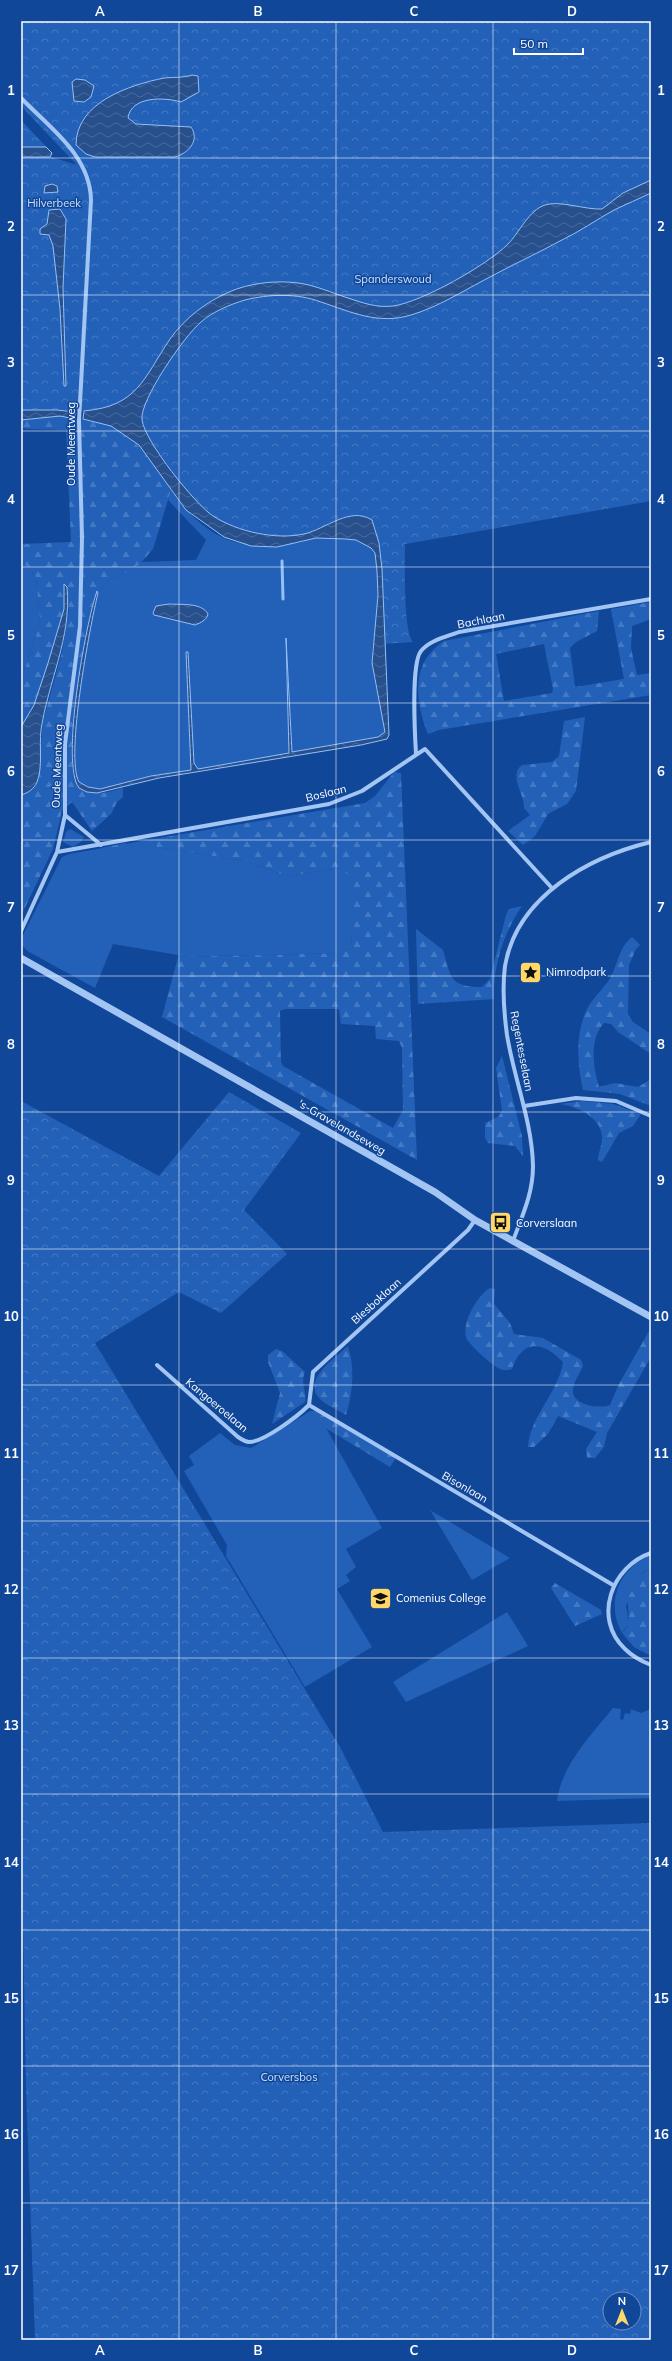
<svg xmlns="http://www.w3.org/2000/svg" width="672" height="2361" viewBox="0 0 672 2361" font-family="Mulish,sans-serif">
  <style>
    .grass { fill: #2361b8 }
    .forest { fill: url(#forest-firs); fill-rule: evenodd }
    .park { fill: url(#park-crowns); fill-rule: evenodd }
    .water { fill: url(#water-waves); stroke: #94bff7 }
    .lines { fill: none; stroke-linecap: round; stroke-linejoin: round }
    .stream { stroke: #94bff7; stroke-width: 3 }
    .minor { stroke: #a3c5f4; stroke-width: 4 }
    .tertiary { stroke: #a3c5f4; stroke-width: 7 }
    .grid { fill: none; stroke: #fff; stroke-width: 1; stroke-opacity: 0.55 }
    .labels { text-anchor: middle; stroke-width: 3; stroke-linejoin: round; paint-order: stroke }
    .park-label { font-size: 11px; fill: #cbe0fe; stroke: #114799 }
    .street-label { font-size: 11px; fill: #fff; stroke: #114799 }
    .poi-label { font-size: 11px; fill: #fff; stroke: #114799; text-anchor: start }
    .neatline { fill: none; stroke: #fff; stroke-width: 1.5 }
    .grid-label { font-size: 13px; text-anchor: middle; font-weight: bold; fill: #fff }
  </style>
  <defs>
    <pattern id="forest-firs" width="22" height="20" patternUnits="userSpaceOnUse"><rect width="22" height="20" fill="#2361b8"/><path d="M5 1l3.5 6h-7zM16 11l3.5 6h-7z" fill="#4479c3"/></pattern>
    <pattern id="park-crowns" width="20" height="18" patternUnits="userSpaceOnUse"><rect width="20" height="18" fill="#2361b8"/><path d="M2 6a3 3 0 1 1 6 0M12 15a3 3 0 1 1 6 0" fill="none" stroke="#4479c3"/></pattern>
    <pattern id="water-waves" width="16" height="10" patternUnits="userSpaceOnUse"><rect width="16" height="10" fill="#28508d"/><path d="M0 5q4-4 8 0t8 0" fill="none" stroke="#486a9e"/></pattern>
  </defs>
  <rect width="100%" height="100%" fill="#114799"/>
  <!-- grass -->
  <path class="grass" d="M 171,490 C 185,512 210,536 236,542 C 250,546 283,544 297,543 C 303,543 308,539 314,538 C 330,536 369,534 375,554 C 381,575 379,603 376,624 C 374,637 371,651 372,663 C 375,686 382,709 385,732 L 382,736 L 292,752 L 286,638 L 289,753 L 198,769 L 194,763 L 188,652 L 191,770 L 151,776 L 100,789 L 88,787 L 79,782 C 65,756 90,626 98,593 L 109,580 L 130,571 L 142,562 L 196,560 L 206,540 L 168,500 Z
    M 21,560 L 36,577 L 40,623 L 21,680 Z
    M 70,829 L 84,837 L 81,842 L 73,847 L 63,842 L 66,832 Z
    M 153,839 L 157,847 L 244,861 L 288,876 L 340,868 C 344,870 350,873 352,878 C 358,894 352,926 351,944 L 348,949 L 341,953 L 178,957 L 178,955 L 113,944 L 95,988 L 29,952 L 21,945 L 21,939 L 62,857 L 69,854 Z
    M 304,1415 L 326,1428 L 382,1528 L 346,1549 L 356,1567 L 346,1575 L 350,1581 L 337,1589 L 372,1647 L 305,1687 L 226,1556 L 227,1545 L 184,1471 L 194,1465 L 189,1456 L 220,1433 L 235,1445 L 251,1448 Z
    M 430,1510 L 510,1558 L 472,1580 Z
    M 651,1555 L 651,1568 L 643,1572 L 626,1606 L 629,1623 L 622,1633 C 605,1603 619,1568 651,1555 Z
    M 507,1612 L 528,1646 L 406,1702 L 393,1682 Z
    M 613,1708 L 621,1709 L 620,1719 L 623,1720 L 625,1713 L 630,1714 L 631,1709 L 641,1713 L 651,1709 L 651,1798 L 557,1801 C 561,1766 591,1735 613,1708 Z"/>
  <!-- forest -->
  <path class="forest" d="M 60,416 C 72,418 84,419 96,421 C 134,429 152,462 171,490 L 153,549 L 140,564 L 130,571 L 109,580 L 98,593 L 97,591 C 87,618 61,765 77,784 C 89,799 108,792 123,788 L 123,797 L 117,802 L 111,814 L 92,831 L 72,802 L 62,811 L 53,849 L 21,916 L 21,795 L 27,793 L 38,780 L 43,721 L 62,652 L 69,609 L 64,585 L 64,609 L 48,663 L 34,705 L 21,727 L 21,680 L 40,623 L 36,577 L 21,560 L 21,544 L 71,542 L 66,430 L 27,429 L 21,427 L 21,420 Z
    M 651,602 L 651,619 L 632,626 L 631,648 L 637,675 L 651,673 L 651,695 L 439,730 L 428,734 C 415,701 410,663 444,641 L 599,611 L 597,631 L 576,642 L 570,648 L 575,687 L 624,679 L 611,609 ZM 544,644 L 553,689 L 552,693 L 504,701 L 496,654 Z
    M 585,717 L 576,791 L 567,804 L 548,814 L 535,836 L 523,845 L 508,831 L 530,815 L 524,808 C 525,795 508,775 522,765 L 552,762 L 559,756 L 564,721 Z
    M 394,772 L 401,773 L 417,1160 L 162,1017 L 178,957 L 341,953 L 348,949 L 351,944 L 354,900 L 352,878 L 340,868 L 288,876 L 244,861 L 157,847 L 153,839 L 365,803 L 375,796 ZM 285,1009 L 339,1009 L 341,1024 L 375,1026 L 376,1039 L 399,1041 L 402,1048 L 403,1110 L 393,1128 L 283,1066 L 281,1062 L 280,1011 Z
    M 125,843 L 130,846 L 122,855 L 101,848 Z
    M 522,906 C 503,934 493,966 494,999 L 418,1004 L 416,929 L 443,950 C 451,977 449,987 482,987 L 490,979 L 506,915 L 509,909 Z
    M 632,937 L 640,945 L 636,949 L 629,965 L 628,1014 L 633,1022 L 651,1034 L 651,1054 L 618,1032 L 611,1024 L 604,1023 C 589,1039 593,1067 599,1087 L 615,1083 L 638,1087 L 651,1079 L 651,1106 L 620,1094 L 583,1090 C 577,1063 575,1034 587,1009 C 593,998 602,990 609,980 C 618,966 618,948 632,937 Z
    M 502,1056 L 522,1136 L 523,1156 L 515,1146 L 488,1143 L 485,1138 L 485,1123 L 498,1117 L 502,1111 L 496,1068 Z
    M 582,1101 L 613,1104 L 641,1114 L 633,1126 L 619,1133 L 602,1162 L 598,1160 C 598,1153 602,1146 602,1139 C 603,1118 577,1106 560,1104 Z
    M 490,1288 L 495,1289 L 494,1304 L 510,1323 L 514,1334 L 543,1338 L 581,1360 L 583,1366 C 580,1373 574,1381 573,1389 C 570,1404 599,1410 610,1405 L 619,1384 L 649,1331 L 651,1332 L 651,1357 L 607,1433 L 604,1447 L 595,1458 L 587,1458 L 586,1449 L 597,1432 L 558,1416 L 548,1434 L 534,1447 L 528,1447 C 530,1416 559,1392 563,1362 C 543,1341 522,1339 512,1369 C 509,1370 504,1371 500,1369 C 493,1366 467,1343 466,1337 C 462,1321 478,1295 490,1288 Z
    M 348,1346 C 355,1369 353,1392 346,1415 C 338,1410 328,1406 321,1400 C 300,1381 335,1358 348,1346 Z
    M 276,1349 L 282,1351 L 305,1372 C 300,1383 307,1392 305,1402 L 272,1424 L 280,1393 L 268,1362 L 268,1355 Z
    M 310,1411 L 316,1411 L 397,1456 L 390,1467 L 304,1415 Z
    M 651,1568 L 651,1656 L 634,1647 L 622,1633 C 641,1616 609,1590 651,1568 Z
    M 555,1583 L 601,1610 L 602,1614 L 575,1626 L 551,1588 Z"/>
  <!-- park -->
  <path class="park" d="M 21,21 L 651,21 L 651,501 L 405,544 C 405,561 403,632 413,642 L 382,644 L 379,559 L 370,538 L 312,537 L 285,542 L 209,525 L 137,437 L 83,411 L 21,410 L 21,120 L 52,153 L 51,157 L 77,165 L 21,106 Z
    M 229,1092 L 301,1133 L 244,1210 L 287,1254 L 221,1313 L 179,1292 L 95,1343 L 340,1747 L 383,1832 L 651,1823 L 651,2340 L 35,2340 L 26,2087 L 21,1814 L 21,1101 L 159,1176 ZM 610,2299 L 634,2299 L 634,2323 L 610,2323 Z"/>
  <!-- water -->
  <path class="water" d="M 192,75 L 198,76 L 199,92 L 181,102 C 164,97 131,96 128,118 L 136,124 L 191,127 C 200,140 189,153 175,157 L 95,157 L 86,154 L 76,145 C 76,102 130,85 164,78 C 174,77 183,78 192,75 Z
    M 76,79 L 85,80 L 94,86 L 91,97 L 84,102 L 74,101 L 72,82 Z
    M 21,147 L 46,147 L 52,153 L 50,157 L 21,157 Z
    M 651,180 L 651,193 C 639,199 626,204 614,210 C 596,220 579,232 560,241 C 536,254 512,265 488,278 C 463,291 438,307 411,315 C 378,325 351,312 321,302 C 297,293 269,294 245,300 C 231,304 212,312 201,322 C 185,335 139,401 142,420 C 145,442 195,504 213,516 C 238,532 276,540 304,534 C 326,529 350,506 372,520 L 379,543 L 382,569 L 389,735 L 387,739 L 361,745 L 159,778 L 97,793 L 87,792 L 79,788 C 60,763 86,622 97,591 L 98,593 C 90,626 65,756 79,782 L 88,787 L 100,789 L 151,776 L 191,770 L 186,652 L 188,652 L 194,763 L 198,769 L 289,753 L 286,638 L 292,752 L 378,737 L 385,732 L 372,663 L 378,595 L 377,571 L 375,553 L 371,548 L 356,540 L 346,539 L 316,538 L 277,547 L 251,546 L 224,537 L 186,510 L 139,445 L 111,426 L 83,419 L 84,411 C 138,406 143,379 170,339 C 185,318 206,302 229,292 C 249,283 277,280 298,283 C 315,285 332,293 348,298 C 363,303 377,308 393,306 C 422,302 487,265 508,244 C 519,233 529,210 545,205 C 559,200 586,210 602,209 L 623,193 Z
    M 52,184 L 57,186 L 58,192 L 44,193 L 45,186 Z
    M 60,209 L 66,219 L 63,288 L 66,386 L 64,386 L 60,309 L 53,246 L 49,235 L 40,234 L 40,229 L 47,224 L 49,210 Z
    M 21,410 L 57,410 L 75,412 L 75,419 L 60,416 L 21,420 Z
    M 64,584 L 67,587 C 72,637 48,682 41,730 C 39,747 43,767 37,782 C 34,789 28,793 21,795 L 21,727 L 34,705 L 48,663 L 64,609 Z
    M 169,604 C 181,605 201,602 208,614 C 207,620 200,623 195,625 L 154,615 L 153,613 L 156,606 Z"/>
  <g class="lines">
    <!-- stream -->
    <path class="stream" d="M 282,561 L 283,599"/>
    <!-- minor -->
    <path class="minor" d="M 21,98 C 50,128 90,155 91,200 L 79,421 L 82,538 L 80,626 L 65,744 L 65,815 L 57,852 L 21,931
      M 416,754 C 415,737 411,663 421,651 C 430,640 446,637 459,632 L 651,599
      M 65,815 L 101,845
      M 57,852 L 329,804 L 362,791 L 425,749 L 552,888
      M 524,1106 L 576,1098 L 616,1101 L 651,1116
      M 513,1241 C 522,1216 533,1194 533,1166 C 532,1121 514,1079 507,1035 C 504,1013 502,989 505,966 C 517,896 589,857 651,842
      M 157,1365 L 238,1437 C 241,1439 246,1442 249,1442 C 264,1442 298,1416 309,1405
      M 309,1405 L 613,1585
      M 309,1405 L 313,1372 L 468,1230 L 475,1220
      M 651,1553 C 612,1566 592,1618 625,1649 C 633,1657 641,1661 651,1665"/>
    <!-- tertiary -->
    <path class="tertiary" d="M 21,958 L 435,1192 L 475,1220 L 651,1317"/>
  </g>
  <!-- grid -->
  <path class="grid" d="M 179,21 L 179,2340M 336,21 L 336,2340M 493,21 L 493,2340M 21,158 L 651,158M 21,295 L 651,295M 21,431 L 651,431M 21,567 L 651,567M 21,703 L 651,703M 21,840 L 651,840M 21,976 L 651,976M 21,1112 L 651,1112M 21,1249 L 651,1249M 21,1385 L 651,1385M 21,1521 L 651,1521M 21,1658 L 651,1658M 21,1794 L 651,1794M 21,1930 L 651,1930M 21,2066 L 651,2066M 21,2203 L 651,2203"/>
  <!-- icons -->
  <defs>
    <symbol id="sight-square" viewBox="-11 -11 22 22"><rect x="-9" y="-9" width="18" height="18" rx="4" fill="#ffd866" stroke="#114799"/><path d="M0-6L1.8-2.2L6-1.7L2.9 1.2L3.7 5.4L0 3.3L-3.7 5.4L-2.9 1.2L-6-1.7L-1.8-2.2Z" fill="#111"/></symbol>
    <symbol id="bus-square" viewBox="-11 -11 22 22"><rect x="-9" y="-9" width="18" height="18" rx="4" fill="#ffd866" stroke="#114799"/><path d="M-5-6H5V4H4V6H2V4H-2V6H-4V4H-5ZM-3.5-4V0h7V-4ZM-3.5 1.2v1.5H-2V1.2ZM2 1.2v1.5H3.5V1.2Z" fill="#111"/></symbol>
    <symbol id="school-square" viewBox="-11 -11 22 22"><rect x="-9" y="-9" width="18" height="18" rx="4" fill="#ffd866" stroke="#114799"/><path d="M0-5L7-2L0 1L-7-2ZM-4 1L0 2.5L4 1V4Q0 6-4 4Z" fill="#111"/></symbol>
  </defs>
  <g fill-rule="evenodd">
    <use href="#sight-square" x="518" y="960" width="25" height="25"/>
    <use href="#bus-square" x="488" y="1210" width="25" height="25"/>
    <use href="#school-square" x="368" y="1586" width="25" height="25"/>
  </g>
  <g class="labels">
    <!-- park labels -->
    <g class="park-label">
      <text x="54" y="207">Hilverbeek</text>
      <text x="393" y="283">Spanderswoud</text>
      <text x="289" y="2081">Corversbos</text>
    </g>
    <!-- street labels -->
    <g class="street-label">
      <text transform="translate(71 444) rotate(-90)" y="4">Oude Meentweg</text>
      <text transform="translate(481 620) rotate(-11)" y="4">Bachlaan</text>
      <text transform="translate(57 766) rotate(-88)" y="4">Oude Meentweg</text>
      <text transform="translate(326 793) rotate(-14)" y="4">Boslaan</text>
      <text transform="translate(522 1051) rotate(79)" y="4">Regentesselaan</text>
      <text transform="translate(342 1127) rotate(30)" y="4">'s-Gravelandseweg</text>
      <text transform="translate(376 1301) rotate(-42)" y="4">Blesboklaan</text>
      <text transform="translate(217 1405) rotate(40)" y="4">Kangoeroelaan</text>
      <text transform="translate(465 1487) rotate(30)" y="4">Bisonlaan</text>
    </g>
    <!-- poi labels -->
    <g class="poi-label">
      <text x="546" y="976">Nimrodpark</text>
      <text x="516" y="1227">Corverslaan</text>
      <text x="396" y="1602">Comenius College</text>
    </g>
  </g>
  <!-- border -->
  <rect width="672" height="2361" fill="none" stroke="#114799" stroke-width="44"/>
  <!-- north arrow -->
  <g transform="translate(622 2311)"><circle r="19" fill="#114799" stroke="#7091c2"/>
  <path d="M0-3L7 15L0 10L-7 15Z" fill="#ffd866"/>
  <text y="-6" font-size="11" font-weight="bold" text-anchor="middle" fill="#ffffff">N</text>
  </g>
  <!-- scale -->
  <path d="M514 48v6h69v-6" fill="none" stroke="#ffffff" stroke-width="2"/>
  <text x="520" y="48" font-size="12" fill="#ffffff" stroke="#114799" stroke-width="3" paint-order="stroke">50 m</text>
  <rect x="22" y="22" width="628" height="2317" class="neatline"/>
  <g class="grid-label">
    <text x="100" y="16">A</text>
    <text x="258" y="16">B</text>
    <text x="414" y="16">C</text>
    <text x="572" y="16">D</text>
    <text x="11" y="95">1</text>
    <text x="661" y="95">1</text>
    <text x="11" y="231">2</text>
    <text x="661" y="231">2</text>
    <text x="11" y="367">3</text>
    <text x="661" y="367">3</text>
    <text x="11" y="504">4</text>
    <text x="661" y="504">4</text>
    <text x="11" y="640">5</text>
    <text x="661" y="640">5</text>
    <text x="11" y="776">6</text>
    <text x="661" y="776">6</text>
    <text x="11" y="912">7</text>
    <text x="661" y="912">7</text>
    <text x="11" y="1049">8</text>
    <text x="661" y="1049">8</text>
    <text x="11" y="1185">9</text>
    <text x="661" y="1185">9</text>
    <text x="11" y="1321">10</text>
    <text x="661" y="1321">10</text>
    <text x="11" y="1458">11</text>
    <text x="661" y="1458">11</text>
    <text x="11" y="1594">12</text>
    <text x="661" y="1594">12</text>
    <text x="11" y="1730">13</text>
    <text x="661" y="1730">13</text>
    <text x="11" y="1867">14</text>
    <text x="661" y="1867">14</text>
    <text x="11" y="2003">15</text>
    <text x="661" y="2003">15</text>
    <text x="11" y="2139">16</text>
    <text x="661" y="2139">16</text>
    <text x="11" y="2275">17</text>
    <text x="661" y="2275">17</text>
    <text x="100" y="2355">A</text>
    <text x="258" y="2355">B</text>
    <text x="414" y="2355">C</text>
    <text x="572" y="2355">D</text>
  </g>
</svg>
